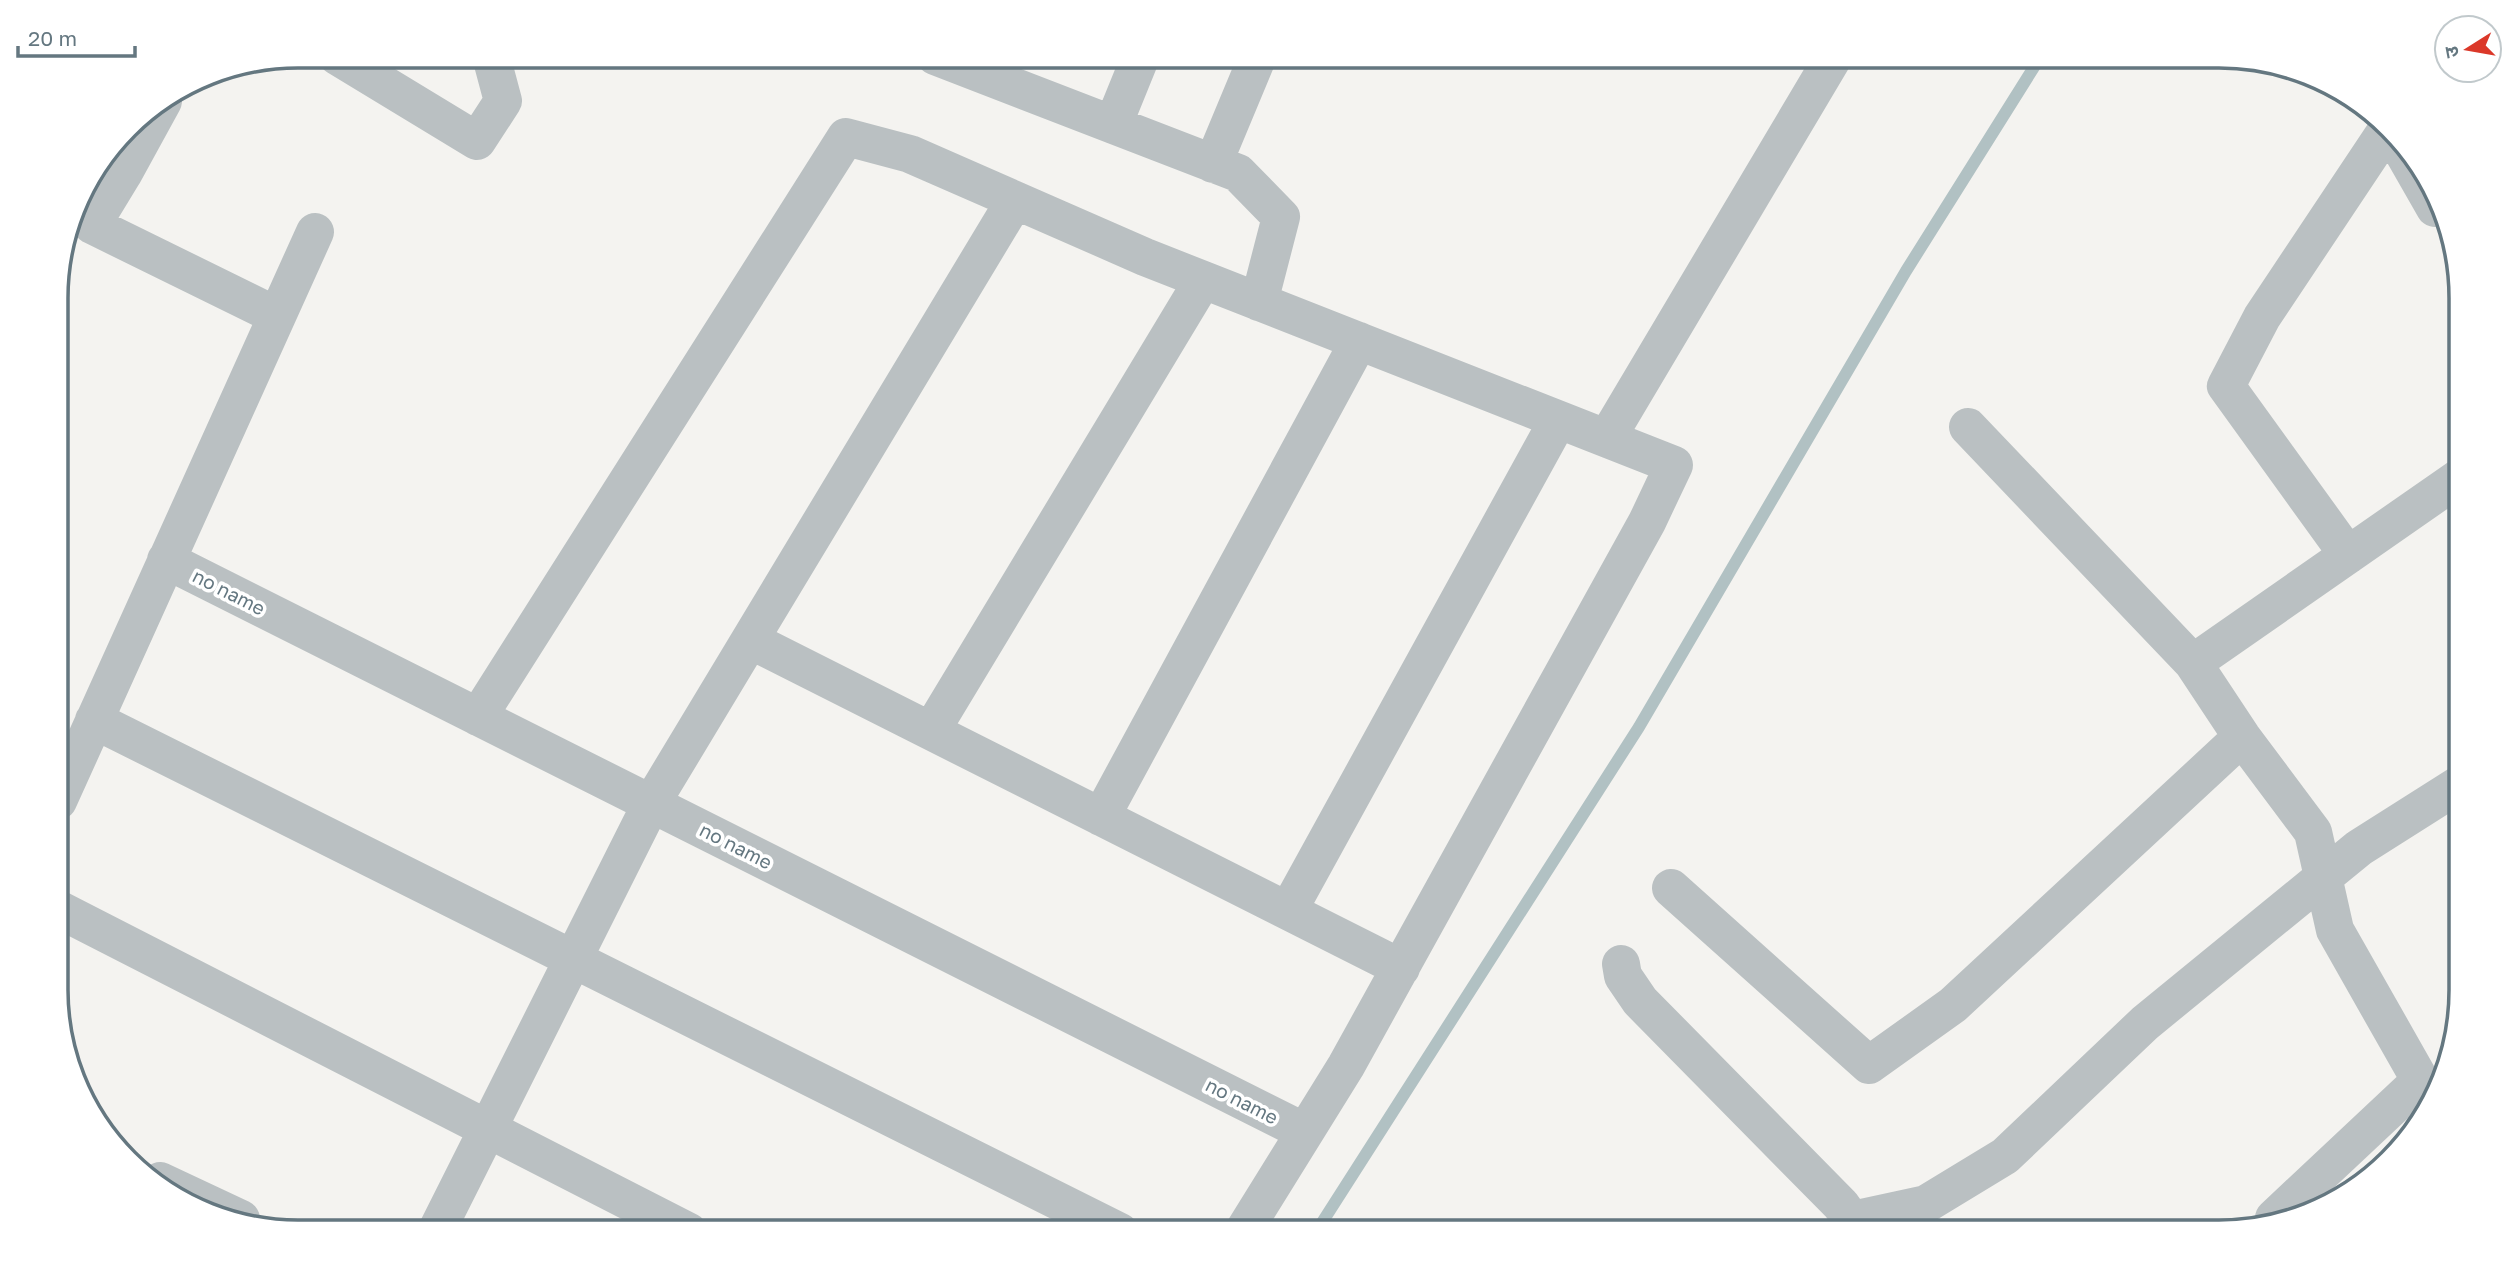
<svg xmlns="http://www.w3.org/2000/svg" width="2517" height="1288" viewBox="0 0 2517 1288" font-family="'Golos Text','Noto Sans Devanagari',sans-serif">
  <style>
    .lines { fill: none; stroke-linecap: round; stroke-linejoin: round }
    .stream { stroke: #b1c1c3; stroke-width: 12 }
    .minor { stroke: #bac0c2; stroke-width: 38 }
    .labels { text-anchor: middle; stroke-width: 7; stroke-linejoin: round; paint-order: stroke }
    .street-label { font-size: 19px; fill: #647780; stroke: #fff }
    .rim { fill: none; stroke: #647780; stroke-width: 3.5 }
  </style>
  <rect width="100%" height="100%" fill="#f4f3f0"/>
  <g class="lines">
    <!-- stream -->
    <path class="stream" d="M 1316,1232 L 1639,727 L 1906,271 L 2041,56"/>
    <!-- minor -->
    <path class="minor" d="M 337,56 L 477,141 L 503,101 L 491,56
      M 935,56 L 1238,173 L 1281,217 L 1259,302
      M 1113,125 L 1141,56
      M 2395,138 L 2435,208
      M 103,163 L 123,174 L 163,101
      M 1213,164 L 1258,56
      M 123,174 L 92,225 L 277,316
      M 1968,427 L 2193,663 L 2242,737 L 2313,832 L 2335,930 L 2432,1101
      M 1607,438 L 1834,56
      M 2348,555 L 2226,386 L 2262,317 L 2386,131
      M 166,560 L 1305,1132
      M 750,640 L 1401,968
      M 2193,663 L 2460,477
      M 478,717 L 846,137 L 910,154 L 1145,257 L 1674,465 L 1647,522 L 1346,1066 L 1243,1232
      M 94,720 L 1120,1232
      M 931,731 L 1203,280
      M 58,801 L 315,232
      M 1101,817 L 1359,341
      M 1671,888 L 1869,1065 L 1953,1005 L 2242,737
      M 58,909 L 689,1232
      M 1288,911 L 1558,420
      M 1621,964 L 1623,976 L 1640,1001 L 1841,1205 L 1860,1232
      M 160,1181 L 241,1219
      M 2274,1218 L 2421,1080
      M 1852,1220 L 1926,1204 L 2005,1156 L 2145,1023 L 2359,848 L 2460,784
      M 436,1232 L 651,804 L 1015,200"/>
  </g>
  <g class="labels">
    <!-- street labels -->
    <g class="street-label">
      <text transform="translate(229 592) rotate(27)" y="7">no name</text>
      <text transform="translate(736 846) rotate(27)" y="7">no name</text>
      <text transform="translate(1242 1101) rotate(27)" y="7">no name</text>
    </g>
  </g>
  <!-- crop -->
  <path d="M0 0H2517V1288H0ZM298 68H2219A230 230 0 0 1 2449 298V990A230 230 0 0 1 2219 1220H298A230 230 0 0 1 68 990V298A230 230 0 0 1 298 68Z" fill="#fff" fill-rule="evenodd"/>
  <path class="rim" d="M298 68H2219A230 230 0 0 1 2449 298V990A230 230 0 0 1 2219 1220H298A230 230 0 0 1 68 990V298A230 230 0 0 1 298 68Z"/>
  <!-- north arrow -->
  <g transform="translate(2468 49) rotate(259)"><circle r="33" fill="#ffffff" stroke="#c1c9cc" stroke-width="2"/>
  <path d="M0-5L12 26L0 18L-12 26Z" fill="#db3829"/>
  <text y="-10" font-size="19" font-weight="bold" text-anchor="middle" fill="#647780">उ</text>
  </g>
  <!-- scale -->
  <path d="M18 46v10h117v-10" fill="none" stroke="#647780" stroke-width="3.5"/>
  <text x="28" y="46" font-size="21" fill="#647780" stroke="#ffffff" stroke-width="5" paint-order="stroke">20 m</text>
</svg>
